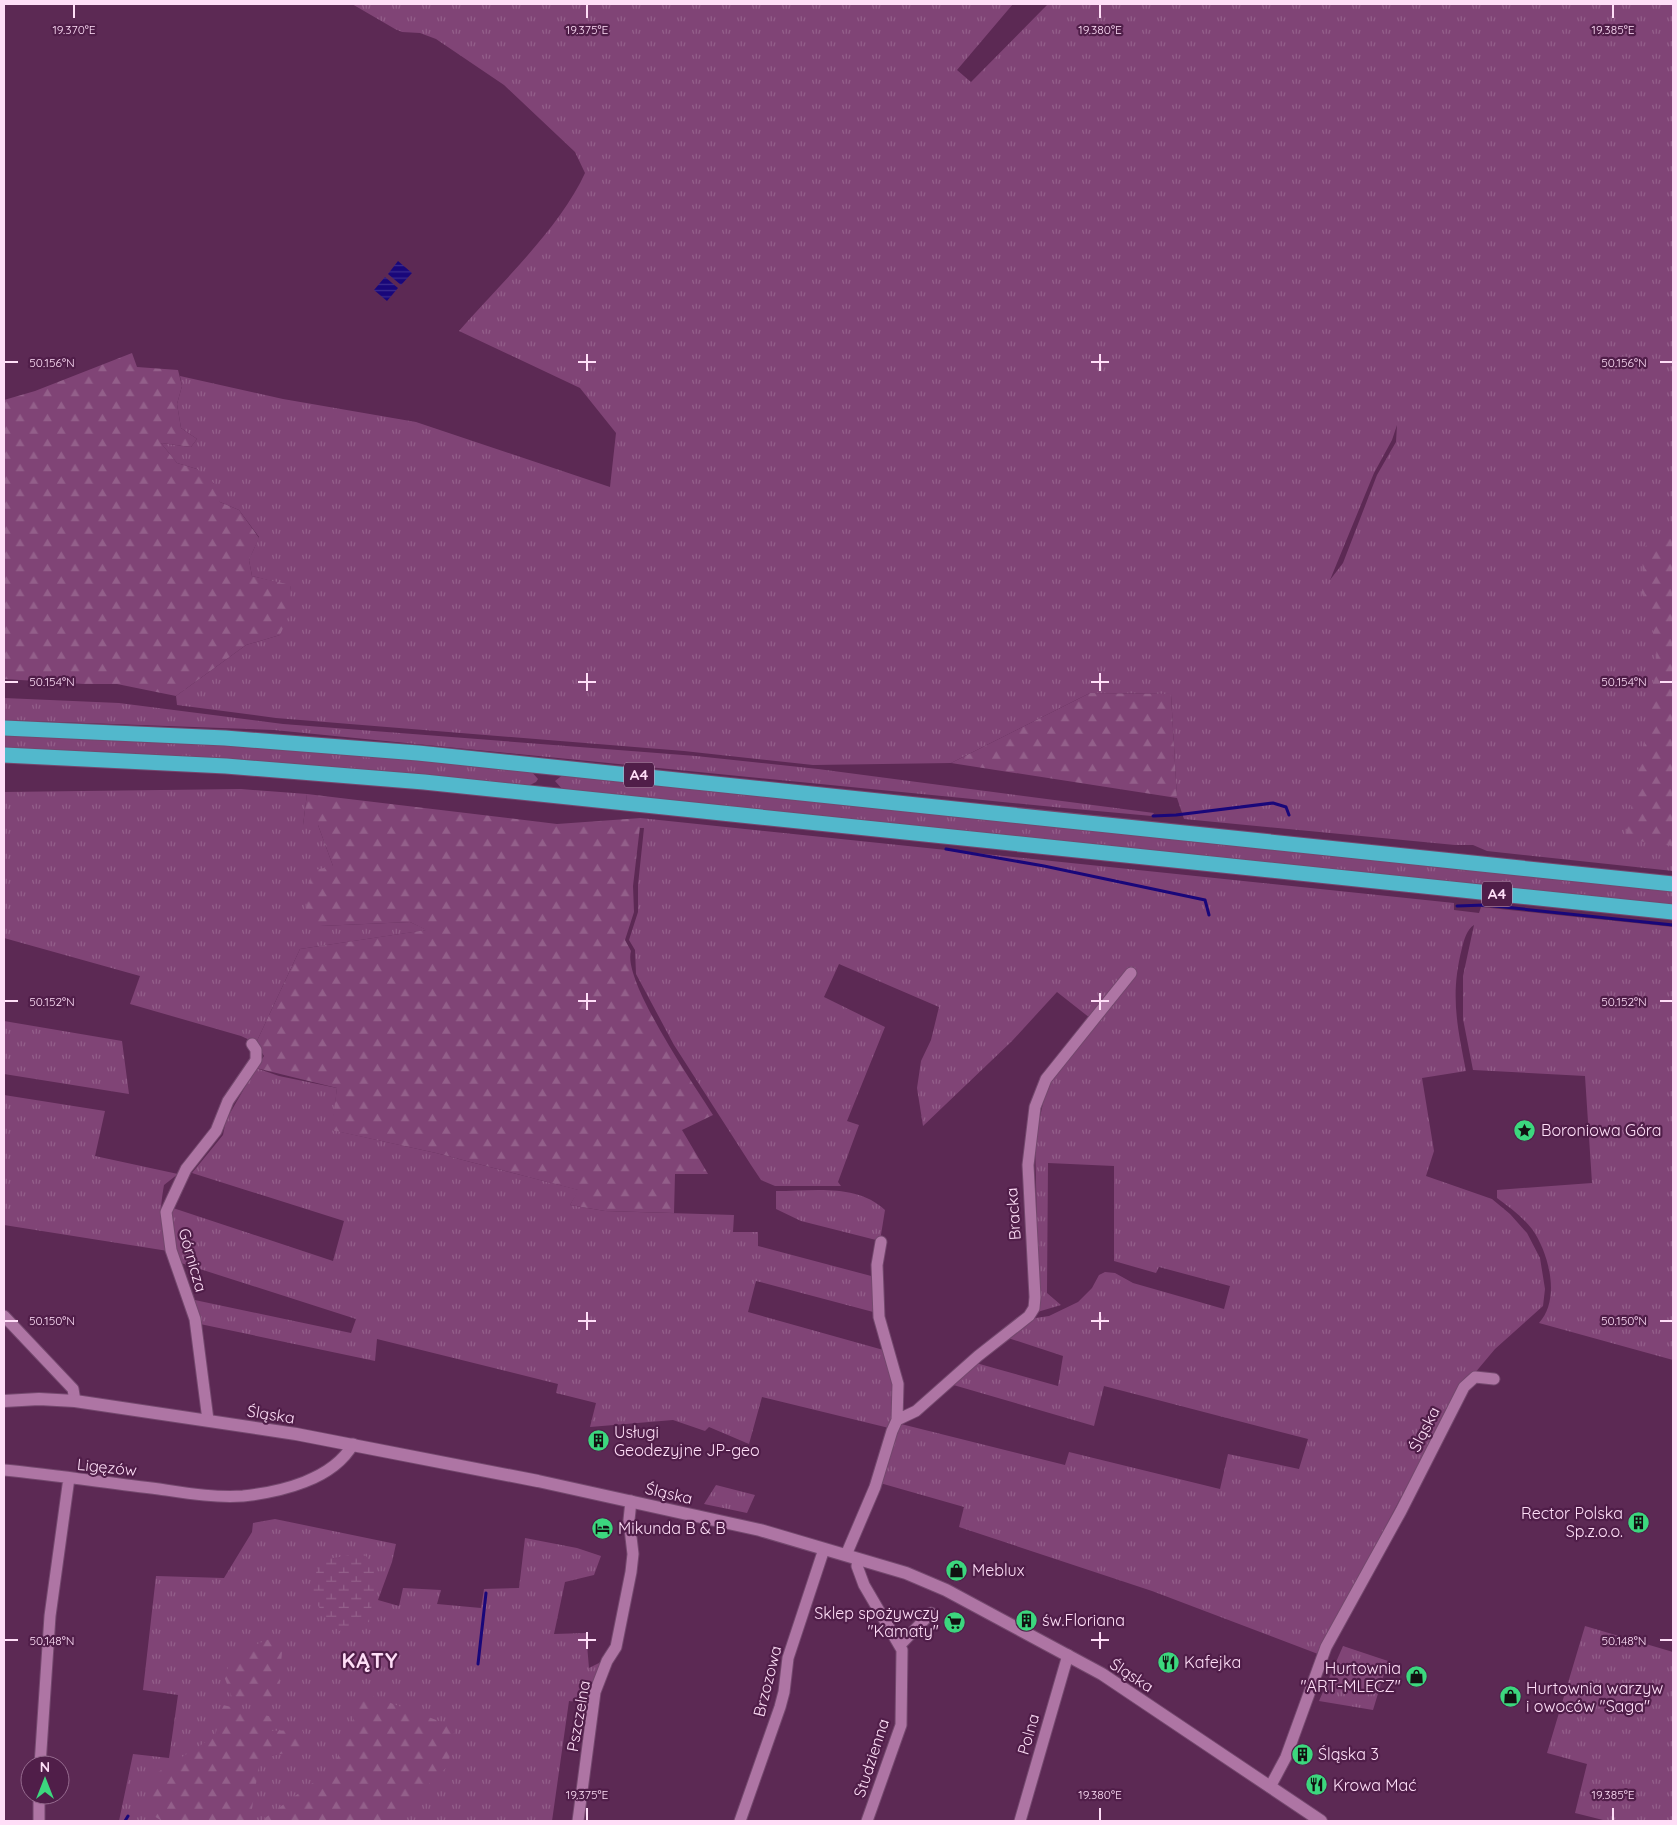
<svg xmlns="http://www.w3.org/2000/svg" width="1677" height="1825" viewBox="0 0 1677 1825" font-family="Quicksand,sans-serif">
  <style>
    .grass { fill: url(#grass-tufts); fill-rule: evenodd }
    .forest { fill: url(#forest-firs) }
    .wetland { fill: url(#wetland-marsh) }
    .water { fill: url(#water-rules) }
    .lines { fill: none; stroke-linecap: round; stroke-linejoin: round }
    .stream { stroke: #19077a; stroke-width: 3 }
    .minor-casing { stroke: #74486e; stroke-width: 13 }
    .secondary-casing { stroke: #74486e; stroke-width: 14 }
    .motorway-casing { stroke: #74486e; stroke-width: 17 }
    .minor { stroke: #ae75a4; stroke-width: 11 }
    .secondary { stroke: #ae75a4; stroke-width: 12 }
    .motorway { stroke: #52b8cc; stroke-width: 15 }
    .ticks { fill: none; stroke: #fedef7; stroke-width: 2 }
    .labels { text-anchor: middle; stroke-width: 4.5; stroke-linejoin: round; paint-order: stroke }
    .shield { fill: #501e49; stroke: #caa4c3; stroke-width: 1 }
    .shield-label { font-size: 15px; font-weight: bold; fill: #fedef7 }
    .poi-label { font-size: 16px; fill: #fedef7; stroke: #501e49; text-anchor: start }
    .street-label { font-size: 16px; fill: #fedef7; stroke: #501e49 }
    .district-label { font-size: 21px; font-weight: bold; letter-spacing: 1px; fill: #fedef7; stroke: #501e49 }
    .ticks-label { font-size: 12px; text-anchor: middle; fill: #fedef7; stroke: #501e49; stroke-width: 4.5; stroke-linejoin: round; paint-order: stroke }
  </style>
  <defs>
    <pattern id="grass-tufts" width="24" height="20" patternUnits="userSpaceOnUse" patternTransform="scale(1.25)"><rect width="24" height="20" fill="#804476"/><path d="M3 7l-1-3M5 7V3M7 7l1-3M15 17l-1-3M17 17v-4M19 17l1-3" fill="none" stroke="#935f8a"/></pattern>
    <pattern id="forest-firs" width="22" height="20" patternUnits="userSpaceOnUse" patternTransform="scale(1.25)"><rect width="22" height="20" fill="#804476"/><path d="M5 1l3.5 6h-7zM16 11l3.5 6h-7z" fill="#935f8a"/></pattern>
    <pattern id="wetland-marsh" width="20" height="14" patternUnits="userSpaceOnUse" patternTransform="scale(1.25)"><rect width="20" height="14" fill="#804476"/><path d="M1 5h8M5 5V1M11 12h8M15 12V8" fill="none" stroke="#935f8a"/></pattern>
    <pattern id="water-rules" width="6" height="5" patternUnits="userSpaceOnUse" patternTransform="scale(1.25)"><rect width="6" height="5" fill="#19077a"/><path d="M0 2.5h6" fill="none" stroke="#3c2b8e"/></pattern>
  </defs>
  <rect width="100%" height="100%" fill="#5c2954"/>
  <!-- grass -->
  <path class="grass" d="M 352,4 L 1013,4 L 957,70 L 971,82 L 1048,4 L 1673,4 L 1673,871 L 1487,851 L 1473,845 L 1455,845 L 1184,819 L 1177,798 L 1171,694 L 1090,693 L 951,763 L 813,765 L 684,751 L 276,718 L 177,705 L 176,696 L 246,645 L 280,635 L 291,586 L 252,576 L 249,560 L 259,537 L 239,510 L 220,502 L 197,469 L 177,463 L 161,443 L 191,447 L 197,439 L 181,428 L 177,404 L 182,386 L 180,376 L 283,399 L 416,422 L 610,487 L 616,433 L 580,388 L 459,331 C 499,285 560,228 585,173 L 575,152 L 504,85 L 436,39 L 420,33 L 402,32 L 395,29 ZM 1397,425 L 1396,442 L 1377,475 L 1343,563 L 1330,580 L 1374,473 L 1392,440 Z
    M 4,698 L 119,703 L 283,724 L 696,756 L 818,769 L 1154,813 L 1152,816 L 1064,808 L 274,730 L 4,720 Z
    M 4,735 L 264,747 L 531,771 L 538,779 L 536,782 L 528,786 L 4,749 Z
    M 564,774 L 1673,891 L 1673,906 L 563,790 L 555,781 Z
    M 241,789 L 307,794 L 303,825 L 318,825 L 333,866 L 320,926 L 410,922 L 427,930 L 300,949 L 256,1043 L 241,1036 L 130,1004 L 140,976 L 4,938 L 4,792 Z
    M 640,818 L 1454,903 L 1454,910 L 1479,913 L 1481,907 L 1673,927 L 1673,1360 L 1539,1323 C 1561,1299 1549,1253 1532,1229 C 1523,1217 1509,1207 1497,1198 L 1497,1190 L 1592,1183 L 1585,1076 L 1473,1070 L 1463,1019 L 1463,976 L 1474,925 C 1467,929 1464,940 1462,948 C 1450,995 1457,1025 1466,1071 L 1422,1078 L 1434,1151 L 1426,1176 L 1492,1199 L 1510,1214 L 1527,1233 L 1540,1258 L 1545,1289 L 1543,1306 L 1495,1349 L 1474,1374 L 1462,1382 L 1318,1654 L 1152,1591 L 959,1527 L 964,1507 L 880,1483 L 890,1450 L 901,1424 L 1065,1465 L 1069,1452 L 1220,1489 L 1228,1454 L 1299,1469 L 1308,1439 L 1104,1386 L 1094,1426 L 950,1384 L 976,1363 L 1058,1386 L 1063,1356 L 1005,1337 L 1029,1319 L 1049,1316 L 1078,1302 L 1092,1288 L 1099,1275 L 1105,1272 L 1115,1273 L 1133,1283 L 1224,1309 L 1230,1286 L 1159,1267 L 1156,1273 L 1114,1261 L 1114,1166 L 1048,1163 L 1047,1293 L 1061,1305 L 1034,1313 L 1037,1226 L 1035,1139 L 1046,1090 L 1043,1078 L 1090,1018 L 1057,992 L 1012,1041 L 923,1126 L 917,1088 L 921,1061 L 931,1040 L 939,1007 L 839,964 L 824,997 L 885,1027 L 847,1121 L 859,1125 L 838,1182 L 841,1186 L 775,1186 L 761,1180 L 751,1165 L 674,1045 L 636,974 L 635,950 L 629,940 L 638,912 L 638,885 L 644,828 L 639,828 Z
    M 4,1021 L 122,1041 L 129,1094 L 4,1074 Z
    M 256,1068 L 279,1076 L 337,1088 L 332,1130 L 436,1153 L 579,1190 L 570,1205 L 605,1211 L 734,1215 L 733,1232 L 758,1232 L 758,1246 L 875,1277 L 877,1313 L 756,1281 L 748,1312 L 887,1351 C 895,1380 899,1398 889,1428 L 762,1397 L 749,1444 L 709,1427 L 705,1431 L 673,1420 L 590,1427 L 596,1403 L 556,1393 L 558,1384 L 377,1339 L 375,1361 L 200,1324 L 190,1299 L 351,1333 L 356,1319 L 178,1262 L 170,1207 L 333,1261 L 344,1221 L 192,1173 L 223,1135 L 226,1120 Z
    M 4,1095 L 105,1111 L 95,1156 L 178,1174 L 164,1185 C 159,1214 160,1223 168,1251 L 4,1225 Z
    M 776,1191 C 812,1191 857,1183 885,1210 L 880,1241 L 801,1221 L 776,1209 Z
    M 716,1485 L 755,1495 L 747,1513 L 704,1504 Z
    M 275,1519 L 396,1544 L 392,1562 L 378,1600 L 399,1606 L 403,1588 L 441,1590 L 437,1604 L 481,1608 L 484,1589 L 519,1588 L 525,1538 L 577,1548 L 601,1556 L 594,1575 L 565,1582 L 554,1634 L 586,1633 L 589,1668 L 605,1660 L 591,1703 L 569,1701 L 552,1821 L 119,1821 L 133,1754 L 169,1758 L 178,1695 L 143,1690 L 156,1576 L 224,1578 L 252,1532 L 253,1523 Z
    M 1585,1626 L 1673,1652 L 1673,1821 L 1607,1821 L 1575,1813 L 1587,1764 L 1547,1753 Z
    M 1343,1646 L 1388,1661 L 1373,1710 L 1319,1701 Z"/>
  <!-- forest -->
  <path class="forest" d="M 132,353 L 137,367 L 178,370 L 182,386 L 177,404 L 181,428 L 197,439 L 191,447 L 161,443 L 177,463 L 197,469 L 216,485 L 220,502 L 239,510 L 259,538 L 249,560 L 252,576 L 291,585 L 288,617 L 280,635 L 246,645 L 176,696 L 117,684 L 84,684 L 4,679 L 4,400 L 35,391 Z
    M 1673,526 L 1673,846 L 1625,839 L 1653,695 L 1657,646 L 1642,593 L 1643,548 Z
    M 1090,693 L 1171,694 L 1177,798 L 951,763 Z
    M 307,794 L 557,824 L 641,818 L 633,886 L 634,912 L 625,940 L 631,951 C 622,981 695,1086 713,1115 L 682,1130 L 708,1174 L 675,1174 L 674,1213 L 605,1211 L 570,1205 L 578,1190 L 436,1153 L 331,1130 L 337,1088 L 256,1068 L 264,1056 L 256,1043 L 300,949 L 426,930 L 410,922 L 320,926 L 306,908 L 311,871 L 333,866 L 318,825 L 303,825 Z
    M 272,1638 L 282,1652 L 278,1698 L 233,1700 L 224,1676 L 235,1653 Z
    M 364,1693 L 455,1727 L 448,1766 L 390,1821 L 261,1821 L 333,1768 Z
    M 223,1705 L 281,1719 L 263,1731 L 302,1730 L 309,1747 L 260,1759 L 250,1821 L 162,1821 L 149,1813 L 152,1776 L 215,1736 Z"/>
  <!-- wetland -->
  <path class="wetland" d="M 364,1553 L 377,1572 L 369,1622 L 339,1631 L 326,1618 L 310,1593 L 320,1560 Z"/>
  <!-- water -->
  <path class="water" d="M 398,261 L 412,273 L 401,285 L 388,274 Z
    M 385,277 L 398,288 L 387,301 L 374,290 Z"/>
  <g class="lines">
    <!-- stream -->
    <path class="stream" d="M 1153,816 L 1176,815 L 1273,803 L 1286,807 L 1289,815
      M 946,849 L 1044,866 L 1205,900 L 1209,915
      M 1457,906 L 1485,905 L 1673,925
      M 478,1664 L 486,1593
      M 125,1821 L 128,1816"/>
    <defs>
      <path id="minor" d="M 881,1242 L 877,1265 L 879,1317 L 898,1384 L 897,1420
        M 4,1316 L 73,1389 L 75,1401
        M 208,1420 L 195,1319 L 171,1250 L 166,1212 L 186,1169 L 216,1131 L 228,1101 L 256,1060 L 256,1050 L 252,1044
        M 4,1470 C 56,1475 107,1483 159,1489 C 186,1493 215,1498 243,1496 C 280,1492 333,1480 353,1444
        M 846,1555 L 875,1487 L 892,1431 L 897,1420 L 916,1411 L 978,1356 L 1029,1316 L 1034,1308 L 1035,1297 L 1028,1165 L 1035,1107 L 1046,1079 L 1131,973
        M 858,1559 L 857,1566 L 864,1585 L 902,1650 L 901,1725 L 867,1821
        M 900,1645 L 931,1613
        M 40,1765 L 50,1616 L 69,1478
        M 1270,1787 L 1286,1757 L 1326,1647 L 1401,1511 L 1464,1387 L 1475,1377 L 1494,1379
        M 39,1821 L 39,1795
        M 578,1821 L 595,1692 L 607,1661 L 616,1647 L 631,1572 L 633,1554 L 629,1520 L 631,1501
        M 740,1821 L 780,1707 L 784,1692 L 788,1658 L 824,1549
        M 1020,1821 L 1068,1655"/>
      <path id="secondary" d="M 4,1401 L 39,1399 L 75,1401 L 296,1434 L 538,1481 L 760,1530 L 906,1573 L 946,1590 L 1102,1674 L 1321,1821"/>
      <path id="motorway" d="M 4,728 L 225,738 L 418,753 L 1673,884
        M 4,755 L 226,766 L 424,782 L 1673,912"/>
    </defs>
    <!-- minor casing -->
    <use href="#minor" class="minor-casing"/>
    <!-- secondary casing -->
    <use href="#secondary" class="secondary-casing"/>
    <!-- motorway casing -->
    <use href="#motorway" class="motorway-casing"/>
    <!-- minor -->
    <use href="#minor" class="minor"/>
    <!-- secondary -->
    <use href="#secondary" class="secondary"/>
    <!-- motorway -->
    <use href="#motorway" class="motorway"/>
  </g>
  <!-- ticks -->
  <path class="ticks" d="M 74,5 L 74,18M 587,5 L 587,18M 1100,5 L 1100,18M 1613,5 L 1613,18M 587,354 L 587,371M 1100,354 L 1100,371M 5,362 L 18,362M 578,362 L 596,362M 1091,362 L 1109,362M 1660,362 L 1672,362M 587,673 L 587,691M 1100,673 L 1100,691M 5,682 L 18,682M 578,682 L 596,682M 1091,682 L 1109,682M 1660,682 L 1672,682M 587,993 L 587,1010M 1100,993 L 1100,1010M 5,1001 L 18,1001M 578,1001 L 596,1001M 1091,1001 L 1109,1001M 1660,1001 L 1672,1001M 587,1312 L 587,1330M 1100,1312 L 1100,1330M 5,1321 L 18,1321M 578,1321 L 596,1321M 1091,1321 L 1109,1321M 1660,1321 L 1672,1321M 587,1632 L 587,1649M 1100,1632 L 1100,1649M 5,1640 L 18,1640M 578,1640 L 596,1640M 1091,1640 L 1109,1640M 1660,1640 L 1672,1640M 587,1808 L 587,1820M 1100,1808 L 1100,1820M 1613,1808 L 1613,1820"/>
  <!-- icons -->
  <defs>
    <symbol id="sight-disc" viewBox="-11 -11 22 22"><circle r="9.5" fill="#3cd77e" stroke="#501e49"/><path d="M0-6L1.8-2.2L6-1.7L2.9 1.2L3.7 5.4L0 3.3L-3.7 5.4L-2.9 1.2L-6-1.7L-1.8-2.2Z" fill="#111"/></symbol>
    <symbol id="building-disc" viewBox="-11 -11 22 22"><circle r="9.5" fill="#3cd77e" stroke="#501e49"/><path d="M-4-6H4V6H1V3H-1V6H-4ZM-2.5-4.3h1.7v1.8h-1.7ZM.8-4.3h1.7v1.8H.8ZM-2.5-1h1.7V.8h-1.7ZM.8-1h1.7V.8H.8Z" fill="#111"/></symbol>
    <symbol id="hotel-disc" viewBox="-11 -11 22 22"><circle r="9.5" fill="#3cd77e" stroke="#501e49"/><path d="M-6-4.5h1.5V1H6V5H4.5V3h-9V5H-6ZM-4 0a1.8 1.8 0 1 1 3.6 0ZM.5 0V-2.5h3Q6-2.5 6 0Z" fill="#111"/></symbol>
    <symbol id="shop-disc" viewBox="-11 -11 22 22"><circle r="9.5" fill="#3cd77e" stroke="#501e49"/><path d="M-5-2.5h2.3a2.7 3.5 0 0 1 5.4 0H5L5.5 6h-11ZM-1.5-2.5h3a1.5 2.3 0 0 0-3 0Z" fill="#111"/></symbol>
    <symbol id="supermarket-disc" viewBox="-11 -11 22 22"><circle r="9.5" fill="#3cd77e" stroke="#501e49"/><path d="M-6-5.5h2.5l.6 2H6L4.5 2H-2.5L-4.4-4H-6ZM-1.5 3.2a1.3 1.3 0 1 0 .1 0ZM3 3.2a1.3 1.3 0 1 0 .1 0Z" fill="#111"/></symbol>
    <symbol id="restaurant-disc" viewBox="-11 -11 22 22"><circle r="9.5" fill="#3cd77e" stroke="#501e49"/><path d="M-5-6h1v4h1v-4h1v4h1v-4h1v5L-1.5 .5V6h-2V.5L-5-1ZM5-6V6H3V1.5H1.5Q1.5-4 5-6Z" fill="#111"/></symbol>
  </defs>
  <g fill-rule="evenodd">
    <use href="#sight-disc" x="1512" y="1118" width="25" height="25"/>
    <use href="#building-disc" x="586" y="1428" width="25" height="25"/>
    <use href="#building-disc" x="1626" y="1510" width="25" height="25"/>
    <use href="#hotel-disc" x="590" y="1516" width="25" height="25"/>
    <use href="#shop-disc" x="944" y="1558" width="25" height="25"/>
    <use href="#building-disc" x="1014" y="1608" width="25" height="25"/>
    <use href="#supermarket-disc" x="942" y="1610" width="25" height="25"/>
    <use href="#restaurant-disc" x="1156" y="1650" width="25" height="25"/>
    <use href="#shop-disc" x="1404" y="1664" width="25" height="25"/>
    <use href="#shop-disc" x="1498" y="1684" width="25" height="25"/>
    <use href="#building-disc" x="1290" y="1742" width="25" height="25"/>
    <use href="#restaurant-disc" x="1304" y="1772" width="25" height="25"/>
  </g>
  <g class="labels">
    <!-- shield labels -->
    <g class="shield">
      <rect x="624" y="762.5" width="30" height="25" rx="4"/>
      <rect x="1482" y="881.5" width="30" height="25" rx="4"/>
    </g>
    <g class="shield-label">
      <text x="639" y="780">A4</text>
      <text x="1497" y="899">A4</text>
    </g>
    <!-- poi labels -->
    <g class="poi-label">
      <text x="1541" y="1136">Boroniowa Góra</text>
      <text x="614" y="1438">Usługi<tspan x="614" dy="18">Geodezyjne JP-geo</tspan></text>
      <text x="1623" y="1519" text-anchor="end">Rector Polska<tspan x="1623" dy="18">Sp.z.o.o.</tspan></text>
      <text x="618" y="1534">Mikunda B &amp; B</text>
      <text x="972" y="1576">Meblux</text>
      <text x="939" y="1619" text-anchor="end">Sklep spożywczy<tspan x="939" dy="18">"Kamaty"</tspan></text>
      <text x="1042" y="1626">św.Floriana</text>
      <text x="1184" y="1668">Kafejka</text>
      <text x="1401" y="1674" text-anchor="end">Hurtownia<tspan x="1401" dy="18">"ART-MLECZ"</tspan></text>
      <text x="1526" y="1694">Hurtownia warzyw<tspan x="1526" dy="18">i owoców "Saga"</tspan></text>
      <text x="1318" y="1760">Śląska 3</text>
      <text x="1333" y="1791">Krowa Mać</text>
    </g>
    <!-- street labels -->
    <g class="street-label">
      <text transform="translate(1013 1214) rotate(-94)" y="6">Bracka</text>
      <text transform="translate(193 1260) rotate(74)" y="6">Górnicza</text>
      <text transform="translate(271 1414) rotate(9)" y="6">Śląska</text>
      <text transform="translate(1424 1429) rotate(-63)" y="6">Śląska</text>
      <text transform="translate(107 1467) rotate(6)" y="6">Ligęzów</text>
      <text transform="translate(669 1493) rotate(13)" y="6">Śląska</text>
      <text transform="translate(1132 1675) rotate(33)" y="6">Śląska</text>
      <text transform="translate(767 1681) rotate(-76)" y="6">Brzozowa</text>
      <text transform="translate(578 1716) rotate(-80)" y="6">Pszczelna</text>
      <text transform="translate(1028 1734) rotate(-74)" y="6">Polna</text>
      <text transform="translate(871 1758) rotate(-72)" y="6">Studzienna</text>
    </g>
    <!-- district labels -->
    <g class="district-label">
      <text x="370" y="1668">KĄTY</text>
    </g>
  </g>
  <g class="ticks-label">
    <text x="74" y="34">19.370°E</text>
    <text x="587" y="34">19.375°E</text>
    <text x="1100" y="34">19.380°E</text>
    <text x="1613" y="34">19.385°E</text>
    <text x="52" y="367">50.156°N</text>
    <text x="1624" y="367">50.156°N</text>
    <text x="52" y="686">50.154°N</text>
    <text x="1624" y="686">50.154°N</text>
    <text x="52" y="1006">50.152°N</text>
    <text x="1624" y="1006">50.152°N</text>
    <text x="52" y="1325">50.150°N</text>
    <text x="1624" y="1325">50.150°N</text>
    <text x="52" y="1645">50.148°N</text>
    <text x="1624" y="1645">50.148°N</text>
    <text x="587" y="1799">19.375°E</text>
    <text x="1100" y="1799">19.380°E</text>
    <text x="1613" y="1799">19.385°E</text>
  </g>
  <!-- border -->
  <rect width="1677" height="1825" fill="none" stroke="#fedef7" stroke-width="10"/>
  <!-- north arrow -->
  <g transform="translate(45 1780)"><circle r="24" fill="#501e49" stroke="#966b8f"/>
  <path d="M0-4L9 19L0 12L-9 19Z" fill="#3cd77e"/>
  <text y="-8" font-size="14" font-weight="bold" text-anchor="middle" fill="#fedef7">N</text>
  </g>
</svg>
